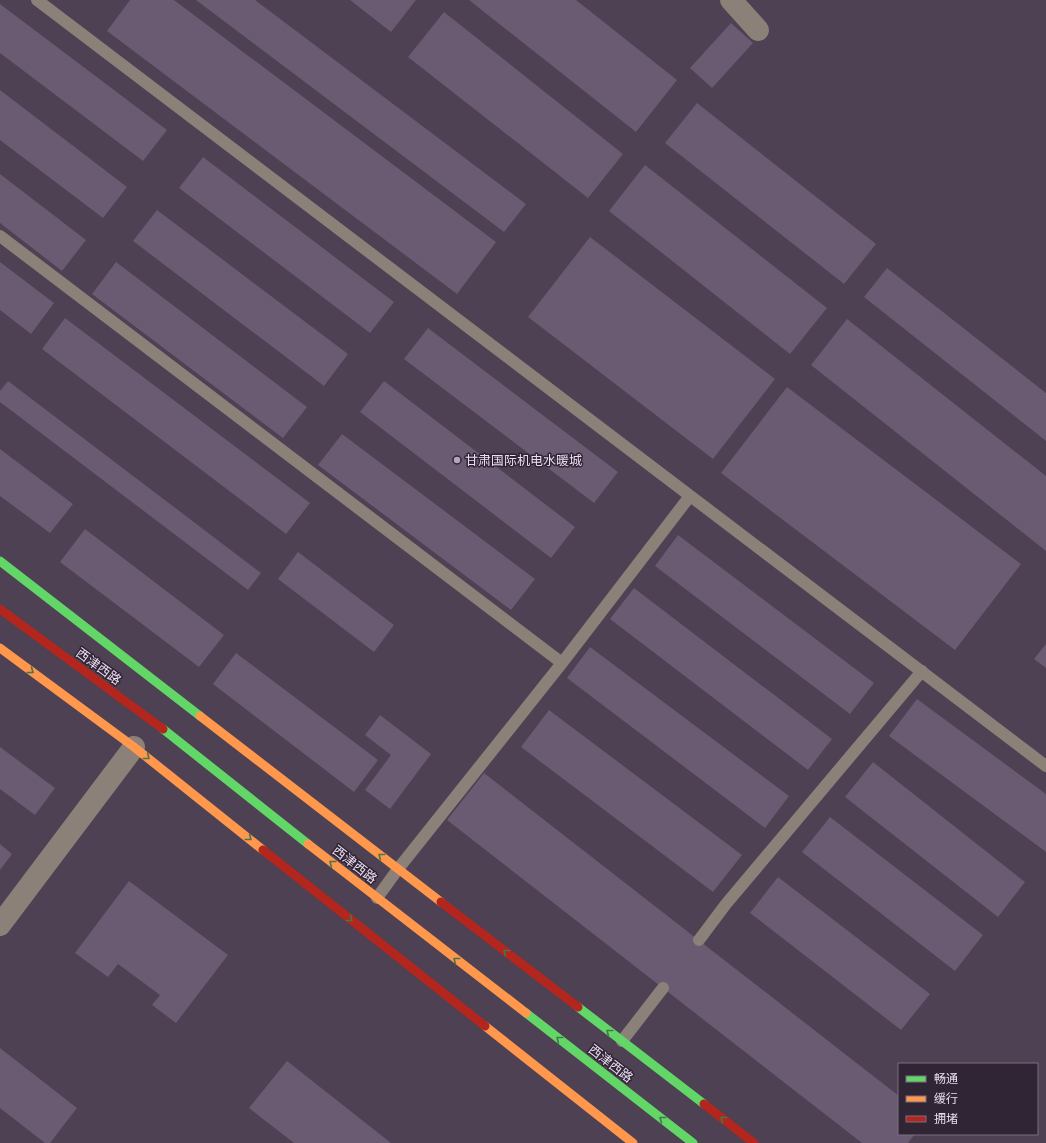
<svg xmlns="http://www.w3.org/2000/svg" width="1046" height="1143" viewBox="0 0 1046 1143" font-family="'PT Serif','Noto Sans SC',serif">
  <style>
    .building { fill: #6a5a72 }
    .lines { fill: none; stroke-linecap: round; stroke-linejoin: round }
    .lane { stroke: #8b8178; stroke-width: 12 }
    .street { stroke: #8b8178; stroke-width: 22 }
    .fast { stroke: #63d668; stroke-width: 9 }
    .slow { stroke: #ff974d; stroke-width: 9 }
    .jam { stroke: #b3261e; stroke-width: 9 }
    .oneway { stroke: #47754c }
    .poi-dot { fill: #b3a6ba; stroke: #302535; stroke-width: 1.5 }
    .labels { text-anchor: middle; stroke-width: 3; stroke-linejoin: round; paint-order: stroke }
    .poi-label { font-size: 13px; fill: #eadcf1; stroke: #302535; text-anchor: start }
    .street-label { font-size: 13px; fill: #eadcf1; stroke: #302535 }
  </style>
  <rect width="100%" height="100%" fill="#4d4153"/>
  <!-- building -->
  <path class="building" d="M 130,0 L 174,0 L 496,242 L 457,294 L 107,31 Z
    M 196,0 L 255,0 L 526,204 L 504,232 Z
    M 350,0 L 416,0 L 391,32 Z
    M 469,0 L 576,0 L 677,80 L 636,132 Z
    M 0,4 L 167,130 L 143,161 L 0,53 Z
    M 444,12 L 623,154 L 588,198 L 408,57 Z
    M 731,23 L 753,43 L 712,88 L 690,68 Z
    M 0,90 L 127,187 L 103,218 L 0,140 Z
    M 697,103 L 876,244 L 844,284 L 665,143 Z
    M 203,157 L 394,302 L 370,333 L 179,188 Z
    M 645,165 L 827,308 L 790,354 L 609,211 Z
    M 0,174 L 86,240 L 62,271 L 0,223 Z
    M 157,210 L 348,354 L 324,386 L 133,241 Z
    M 590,237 L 775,379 L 713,459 L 528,317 Z
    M 0,262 L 54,303 L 31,334 L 0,310 Z
    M 116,262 L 307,407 L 283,438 L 92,294 Z
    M 887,268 L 1046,393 L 1046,441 L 864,297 Z
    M 65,318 L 310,503 L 286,534 L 42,349 Z
    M 847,319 L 1046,476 L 1046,551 L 811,365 Z
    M 428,328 L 618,472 L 594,503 L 404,359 Z
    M 8,381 L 261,573 L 248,590 L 0,402 L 0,391 Z
    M 384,381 L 575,527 L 551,558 L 360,412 Z
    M 787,387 L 1021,564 L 955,650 L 721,473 Z
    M 342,434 L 535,579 L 511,610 L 318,465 Z
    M 0,449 L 73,504 L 50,533 L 0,496 Z
    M 85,529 L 224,635 L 199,667 L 60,562 Z
    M 678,535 L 874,683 L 850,714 L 655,566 Z
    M 298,552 L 394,625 L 374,652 L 278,579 Z
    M 634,588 L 832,739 L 808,770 L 610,619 Z
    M 1046,644 L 1046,668 L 1034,659 Z
    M 590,647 L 789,796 L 765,828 L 567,678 Z
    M 236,653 L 378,760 L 354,792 L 213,684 Z
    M 917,699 L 1046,794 L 1046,852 L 889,736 Z
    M 549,710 L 742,855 L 713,892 L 521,747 Z
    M 380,715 L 431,754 L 390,809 L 365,790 L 391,755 L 365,735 Z
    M 0,747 L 55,788 L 35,815 L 0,789 Z
    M 873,762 L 1025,882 L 998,917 L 845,797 Z
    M 484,773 L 899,1096 L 899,1134 L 915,1134 L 908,1143 L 862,1143 L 447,820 Z
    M 830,817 L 983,935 L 955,971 L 802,852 Z
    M 0,844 L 12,854 L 0,870 Z
    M 778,877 L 930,994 L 901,1030 L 750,913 Z
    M 129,881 L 228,955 L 176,1023 L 152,1005 L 160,995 L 118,964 L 108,977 L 75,953 Z
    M 0,1048 L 77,1108 L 50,1143 L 45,1143 L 0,1108 Z
    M 287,1061 L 391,1143 L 294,1143 L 249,1108 Z"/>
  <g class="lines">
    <!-- lane -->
    <path class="lane" d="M 37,0 L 1046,766
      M 0,236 L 562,663
      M 377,898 L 398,869 L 562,663 L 690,496
      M 699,940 L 726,904 L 922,671
      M 622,1041 L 663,988"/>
    <!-- street -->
    <path class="street" d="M 731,0 L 758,30
      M 0,925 L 134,747"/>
    <!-- fast -->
    <path class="fast" d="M 0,561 L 200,716
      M 163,729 L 308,844
      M 578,1007 L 704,1104
      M 526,1013 L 693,1143"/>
    <!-- slow -->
    <path class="slow" d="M 0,648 L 134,747 L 263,850
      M 200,716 L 441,902
      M 308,844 L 526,1013
      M 485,1026 L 633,1143"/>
    <!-- jam -->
    <path class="jam" d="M 0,609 L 163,729
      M 263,850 L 485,1026
      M 441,902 L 578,1007
      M 704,1104 L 754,1143"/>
  </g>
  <!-- one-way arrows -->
  <defs><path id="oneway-chevron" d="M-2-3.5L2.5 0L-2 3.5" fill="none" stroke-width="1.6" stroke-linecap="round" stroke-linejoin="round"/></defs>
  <g class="oneway">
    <use href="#oneway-chevron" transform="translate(31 671) rotate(36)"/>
    <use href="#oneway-chevron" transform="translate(147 757) rotate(38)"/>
    <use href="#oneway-chevron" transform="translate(249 838) rotate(38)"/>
    <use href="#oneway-chevron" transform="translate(381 856) rotate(-142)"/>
    <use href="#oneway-chevron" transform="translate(332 863) rotate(-142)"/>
    <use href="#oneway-chevron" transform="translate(350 919) rotate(38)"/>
    <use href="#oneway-chevron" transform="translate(506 952) rotate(-142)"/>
    <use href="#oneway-chevron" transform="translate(456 960) rotate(-142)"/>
    <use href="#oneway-chevron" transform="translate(609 1032) rotate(-142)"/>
    <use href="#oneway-chevron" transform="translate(559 1039) rotate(-142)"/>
    <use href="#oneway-chevron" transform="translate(662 1119) rotate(-142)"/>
    <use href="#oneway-chevron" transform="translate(723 1119) rotate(-143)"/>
  </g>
  <!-- markers -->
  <circle class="poi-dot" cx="457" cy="460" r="4"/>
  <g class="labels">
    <!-- poi labels -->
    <g class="poi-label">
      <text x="465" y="465">甘肃国际机电水暖城</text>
    </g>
    <!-- street labels -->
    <g class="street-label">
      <text transform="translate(99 666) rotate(36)" y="5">西津西路</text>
      <text transform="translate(355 864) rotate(38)" y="5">西津西路</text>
      <text transform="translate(611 1063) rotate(38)" y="5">西津西路</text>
    </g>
  </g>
  <!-- legend -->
  <rect x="898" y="1063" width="140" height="72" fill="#302535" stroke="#7a6e80"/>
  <rect x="906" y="1076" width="20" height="6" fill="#63d668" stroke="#7a6e80"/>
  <text x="934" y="1083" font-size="12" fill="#eadcf1">畅通</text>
  <rect x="906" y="1096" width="20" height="6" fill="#ff974d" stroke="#7a6e80"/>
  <text x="934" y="1103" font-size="12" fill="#eadcf1">缓行</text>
  <rect x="906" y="1116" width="20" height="6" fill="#b3261e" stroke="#7a6e80"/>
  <text x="934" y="1123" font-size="12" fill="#eadcf1">拥堵</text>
</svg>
